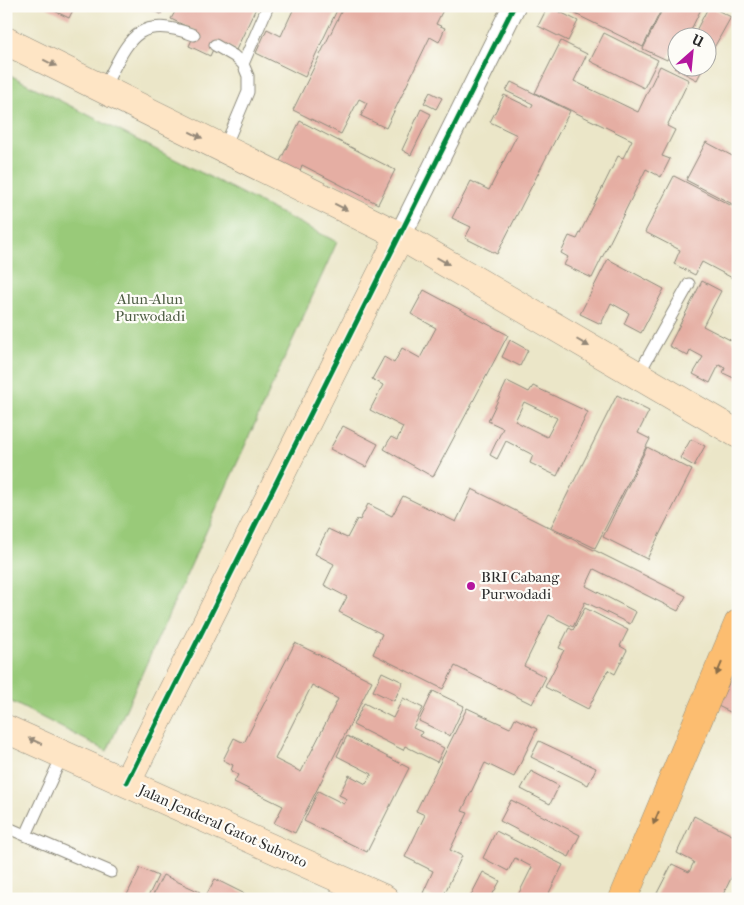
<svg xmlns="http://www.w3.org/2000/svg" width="744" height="905" viewBox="0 0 744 905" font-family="'IM FELL French Canon',serif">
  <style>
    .green { fill: #99ca79; stroke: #627a52 }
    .building { fill: #e5aea3; fill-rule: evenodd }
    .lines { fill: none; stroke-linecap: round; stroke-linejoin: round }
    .lane-casing { stroke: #8b887a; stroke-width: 13 }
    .street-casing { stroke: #8b887a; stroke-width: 24 }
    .secondary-casing { stroke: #8b887a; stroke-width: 29 }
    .primary-casing { stroke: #8b887a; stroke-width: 29 }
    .lane { stroke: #fff; stroke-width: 11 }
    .street { stroke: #fff; stroke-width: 22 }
    .secondary { stroke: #fee5c5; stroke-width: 28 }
    .primary { stroke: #fcbd6f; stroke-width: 28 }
    .cycleway-casing { stroke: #fdfcf7; stroke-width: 8 }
    .cycleway { stroke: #00873e; stroke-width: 5 }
    .oneway { fill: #948878 }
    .oneway2 { fill: #896d4a }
    .poi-dot { fill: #b5179e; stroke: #fdfcf7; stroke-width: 2 }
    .labels { text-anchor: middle; stroke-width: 4.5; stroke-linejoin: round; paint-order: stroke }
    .park-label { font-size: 15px; fill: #4c5b42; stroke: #fdfcf7 }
    .poi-label { font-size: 15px; fill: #2b2b2b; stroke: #fdfcf7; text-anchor: start }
    .street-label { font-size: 15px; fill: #2b2b2b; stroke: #fdfcf7 }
  </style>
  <rect width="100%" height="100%" fill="#fdfcf7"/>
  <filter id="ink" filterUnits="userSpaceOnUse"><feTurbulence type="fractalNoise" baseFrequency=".02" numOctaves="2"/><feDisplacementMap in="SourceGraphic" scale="10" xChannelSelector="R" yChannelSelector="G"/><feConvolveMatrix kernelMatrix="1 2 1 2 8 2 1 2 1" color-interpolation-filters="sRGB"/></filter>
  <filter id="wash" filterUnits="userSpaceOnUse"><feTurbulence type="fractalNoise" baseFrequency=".0096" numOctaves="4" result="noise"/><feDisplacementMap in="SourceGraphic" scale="20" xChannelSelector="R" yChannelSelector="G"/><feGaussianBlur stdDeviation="1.12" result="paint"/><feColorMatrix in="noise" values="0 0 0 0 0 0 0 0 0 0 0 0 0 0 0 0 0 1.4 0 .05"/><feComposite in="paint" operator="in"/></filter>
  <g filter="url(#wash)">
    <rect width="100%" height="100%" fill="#ebe6c8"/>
    <!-- green -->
    <path class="green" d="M 6,73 L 337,242 L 107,751 L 6,699 Z"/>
    <g id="blocks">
      <!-- building -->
      <path class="building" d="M 44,6 L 75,6 L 69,18 Z
        M 144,6 L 165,6 L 161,14 Z
        M 178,6 L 257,6 L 236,50 L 217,41 L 210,56 L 189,46 L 196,31 L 171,19 Z
        M 295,6 L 339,6 L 305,77 L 256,53 L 267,29 L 281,36 Z
        M 344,6 L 445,6 L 436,24 L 445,28 L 439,42 L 430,37 L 386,128 L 361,116 L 367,103 L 359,99 L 341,134 L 293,110 Z
        M 548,6 L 578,21 L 568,41 L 538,26 Z
        M 559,6 L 648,7 L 663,6 L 643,47 Z
        M 664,6 L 702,7 L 687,38 L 676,38 L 676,50 L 673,48 L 667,60 L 643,49 Z
        M 709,6 L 731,17 L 706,62 L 706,38 L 692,38 Z
        M 604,33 L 658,60 L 644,88 L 590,61 Z
        M 561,41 L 587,54 L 574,81 L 638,112 L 660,66 L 689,80 L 667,126 L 675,130 L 662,156 L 670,159 L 661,177 L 646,169 L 592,278 L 564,265 L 568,257 L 561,253 L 569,236 L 577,239 L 618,156 L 623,158 L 632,140 L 535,93 Z
        M 674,68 L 703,68 L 697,80 Z
        M 511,82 L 570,111 L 497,254 L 465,238 L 471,227 L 452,218 L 471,181 L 489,190 L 517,135 L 490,122 L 504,95 L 531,108 L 533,104 L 506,91 Z
        M 430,92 L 442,98 L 436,109 L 424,103 Z
        M 421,109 L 431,114 L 411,155 L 402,150 Z
        M 300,121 L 395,170 L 378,204 L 302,165 L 300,171 L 280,161 Z
        M 706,142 L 738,159 L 738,207 L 686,180 Z
        M 674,176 L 738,209 L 738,281 L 702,262 L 695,275 L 674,264 L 680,250 L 645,232 Z
        M 608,259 L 664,289 L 641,333 L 624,324 L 629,313 L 611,303 L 601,324 L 580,314 Z
        M 702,281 L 721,291 L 703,326 L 738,344 L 738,380 L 723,373 L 725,368 L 719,365 L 710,383 L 693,374 L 703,357 L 690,350 L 688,356 L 669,346 Z
        M 424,290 L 508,335 L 433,477 L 384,449 L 391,437 L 397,440 L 403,427 L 370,410 L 383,385 L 372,379 L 384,357 L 394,363 L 402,348 L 420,358 L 436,328 L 411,314 Z
        M 510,340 L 528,350 L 520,366 L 502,357 Z
        M 507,381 L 529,392 L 533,386 L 588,412 L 557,476 L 530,463 L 533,455 L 506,441 L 497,459 L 490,455 L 503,428 L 488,421 ZM 524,402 L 557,418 L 547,437 L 515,421 Z
        M 617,395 L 649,411 L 638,433 L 650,439 L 595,548 L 551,527 Z
        M 343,426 L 378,444 L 366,467 L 330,449 Z
        M 691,439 L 705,446 L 694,466 L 680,458 Z
        M 647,447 L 692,470 L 647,559 L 603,537 Z
        M 472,489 L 686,596 L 678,611 L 594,569 L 586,586 L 636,612 L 630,624 L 585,602 L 573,627 L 549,615 L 524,666 L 546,677 L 532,704 L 455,666 L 443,689 L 373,654 L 382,634 L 339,612 L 347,597 L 324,585 L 334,564 L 315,554 L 328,529 L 347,538 L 357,519 L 360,520 L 368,504 L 392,516 L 403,496 L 456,522 Z
        M 585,608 L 628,630 L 620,646 L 627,650 L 615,674 L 608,670 L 588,709 L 545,687 L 564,650 L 559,648 L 569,628 L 573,630 Z
        M 295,643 L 372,681 L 295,833 L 274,823 L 283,806 L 234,782 L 238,775 L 231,771 L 233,765 L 223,760 L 234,738 L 244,743 ZM 312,685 L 338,699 L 301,772 L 275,759 Z
        M 738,664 L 738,716 L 718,706 Z
        M 382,672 L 403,682 L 394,701 L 373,691 Z
        M 433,691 L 464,706 L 450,736 L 419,721 Z
        M 403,698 L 423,708 L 413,728 L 422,732 L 420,736 L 444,748 L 437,762 L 405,746 L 403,750 L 353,725 L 364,703 L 393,718 Z
        M 467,708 L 510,728 L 515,718 L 537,729 L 514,777 L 485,763 L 462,811 L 468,813 L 450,850 L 462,856 L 442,899 L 436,899 L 423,893 L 433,871 L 405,857 L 425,815 L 416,811 Z
        M 347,736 L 409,768 L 367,852 L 304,821 L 318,791 L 344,804 L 347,799 L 339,795 L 349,775 L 366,784 L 372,774 L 337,756 Z
        M 539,741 L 596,768 L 588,785 L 531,757 Z
        M 531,771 L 559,786 L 550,804 L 521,789 Z
        M 511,800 L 580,835 L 569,857 L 500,821 Z
        M 694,816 L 738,838 L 738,878 L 732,876 L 721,899 L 654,899 L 672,864 L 689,872 L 694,862 L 677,853 Z
        M 496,831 L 563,865 L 546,899 L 516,899 L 532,867 L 515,858 L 508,871 L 483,858 Z
        M 140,868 L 158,876 L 147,899 L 125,899 Z
        M 483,872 L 500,881 L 490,899 L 469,899 Z
        M 163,875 L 200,892 L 196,899 L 151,899 Z
        M 215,879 L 249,896 L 254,899 L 204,899 Z"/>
    </g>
  </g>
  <g filter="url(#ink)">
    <use href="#blocks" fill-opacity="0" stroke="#8b887a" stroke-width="1"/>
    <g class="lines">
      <defs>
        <path id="lane" d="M 215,45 L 234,56 L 243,64
          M 103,89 C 128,43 134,12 194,35
          M 224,149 L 248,92 L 248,76 L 243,64 L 268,6
          M 638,375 L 689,284
          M 6,827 L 111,872
          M 26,835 L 63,754"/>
        <path id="street" d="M 400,236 L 514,6"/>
        <path id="secondary" d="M 6,41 L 400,236 L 738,434
          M 6,729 L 385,899
          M 127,782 L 400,236"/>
        <path id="primary" d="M 623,899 L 738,624"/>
      </defs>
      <!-- lane casing -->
      <use href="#lane" class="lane-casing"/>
      <!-- street casing -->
      <use href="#street" class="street-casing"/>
      <!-- secondary casing -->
      <use href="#secondary" class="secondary-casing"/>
      <!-- primary casing -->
      <use href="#primary" class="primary-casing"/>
      <!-- lane -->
      <use href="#lane" class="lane"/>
      <!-- street -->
      <use href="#street" class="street"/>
      <!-- secondary -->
      <use href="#secondary" class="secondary"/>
      <!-- primary -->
      <use href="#primary" class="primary"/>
      <defs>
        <path id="cycleway" d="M 127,782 L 514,6"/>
      </defs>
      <!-- cycleway casing -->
      <use href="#cycleway" class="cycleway-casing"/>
      <!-- cycleway -->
      <use href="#cycleway" class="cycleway"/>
    </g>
    <!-- one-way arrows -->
    <defs><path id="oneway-solid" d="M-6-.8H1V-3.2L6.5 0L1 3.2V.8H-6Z" transform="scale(1.25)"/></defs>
    <g class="oneway">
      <use href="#oneway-solid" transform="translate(50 63) rotate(26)"/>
      <use href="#oneway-solid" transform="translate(196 135) rotate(26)"/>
      <use href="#oneway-solid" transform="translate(341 207) rotate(26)"/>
      <use href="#oneway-solid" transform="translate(443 261) rotate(30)"/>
      <use href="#oneway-solid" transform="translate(583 343) rotate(30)"/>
      <use href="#oneway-solid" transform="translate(35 741) rotate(-156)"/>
    </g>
    <g class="oneway2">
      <use href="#oneway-solid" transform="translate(719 669) rotate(113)"/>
      <use href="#oneway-solid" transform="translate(656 818) rotate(113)"/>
    </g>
  </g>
  <!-- markers -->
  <circle class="poi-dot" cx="471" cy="586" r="5"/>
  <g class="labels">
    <!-- park labels -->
    <g class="park-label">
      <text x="150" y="304">Alun-Alun<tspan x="150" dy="17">Purwodadi</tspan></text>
    </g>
    <!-- poi labels -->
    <g class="poi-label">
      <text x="481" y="582">BRI Cabang<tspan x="481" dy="17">Purwodadi</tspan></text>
    </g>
    <!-- street labels -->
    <g class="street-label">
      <text transform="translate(223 826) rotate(24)" y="5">Jalan Jenderal Gatot Subroto</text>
    </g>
  </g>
  <!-- margin -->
  <rect width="744" height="905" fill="none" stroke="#fdfcf7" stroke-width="25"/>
  <!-- north arrow -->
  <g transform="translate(692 52) rotate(27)"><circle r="24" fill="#fdfcf7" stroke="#a9a8a5"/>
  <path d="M0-4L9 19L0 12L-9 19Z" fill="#b5179e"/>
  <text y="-8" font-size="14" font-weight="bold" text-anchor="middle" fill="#2b2b2b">U</text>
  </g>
</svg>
